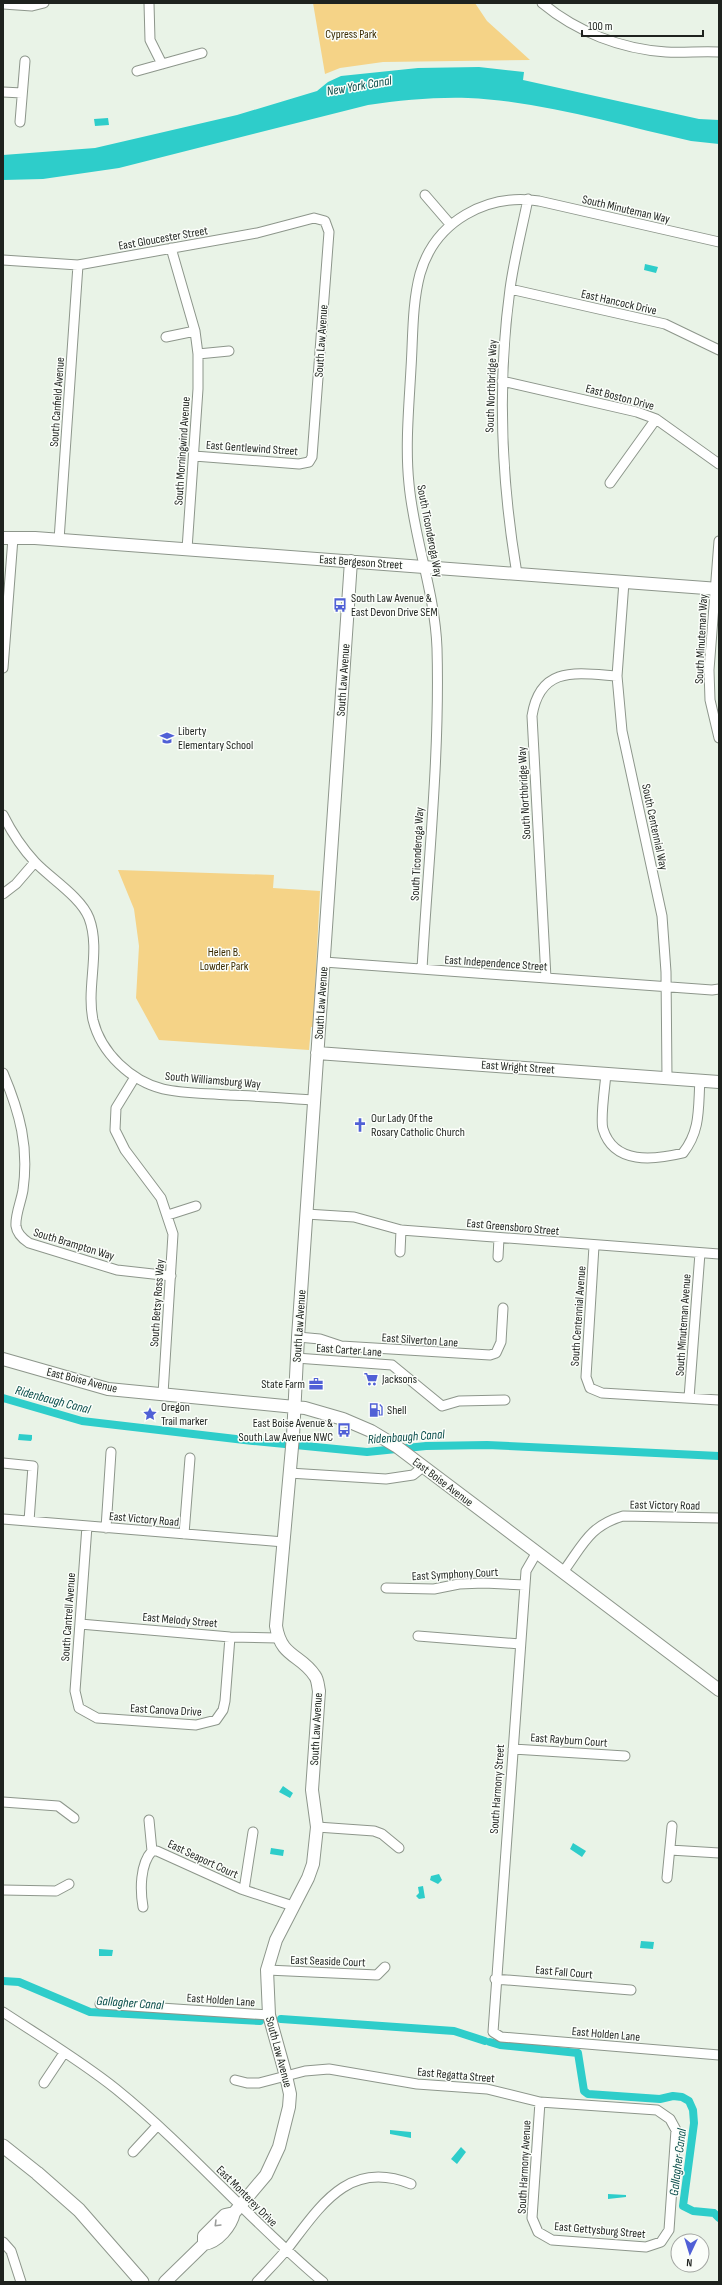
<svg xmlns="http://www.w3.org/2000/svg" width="722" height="2285" viewBox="0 0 722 2285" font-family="'Sofia Sans Condensed',sans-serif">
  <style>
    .green { fill: #f5d387 }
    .water { fill: #2ecdca }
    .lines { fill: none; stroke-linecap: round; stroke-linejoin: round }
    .canal { stroke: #2ecdca; stroke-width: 8 }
    .minor-casing { stroke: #8d968b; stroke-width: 11 }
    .tertiary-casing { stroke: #8d968b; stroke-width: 14 }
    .secondary-casing { stroke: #8d968b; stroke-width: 15 }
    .minor { stroke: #fff; stroke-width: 9 }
    .tertiary { stroke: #fff; stroke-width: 12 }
    .secondary { stroke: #fff; stroke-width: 13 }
    .oneway { stroke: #9a9c9a }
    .labels { text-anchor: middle; stroke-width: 3; stroke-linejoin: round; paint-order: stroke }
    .park-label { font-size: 12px; fill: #3b2b00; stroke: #fbfefa }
    .street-label { font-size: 12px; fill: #1e221e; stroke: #fbfefa }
    .poi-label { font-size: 12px; fill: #1e221e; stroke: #fbfefa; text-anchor: start }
    .water-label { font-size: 13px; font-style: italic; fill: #084c4a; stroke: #fbfefa }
  </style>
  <rect width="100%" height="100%" fill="#e9f3e7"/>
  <!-- green -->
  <path class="green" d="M 313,3 L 475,3 L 487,21 L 530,60 L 383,62 L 340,68 L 325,74 Z
    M 118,870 L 274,875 L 273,888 L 320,891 L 313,1027 L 311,1027 L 309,1050 L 159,1040 L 136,998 L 139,946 L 134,909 Z"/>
  <!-- water -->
  <path class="water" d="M 479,67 L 524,72 L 523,80 L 699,119 L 719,120 L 719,144 L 691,141 C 619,125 541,101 468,98 C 435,97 401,100 368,105 L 119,168 L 43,179 L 3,180 L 3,155 L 95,148 L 237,115 L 317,91 L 328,82 L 341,76 L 418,68 Z
    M 108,118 L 109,125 L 95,126 L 94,119 Z
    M 645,264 L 658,267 L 656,273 L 644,270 Z
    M 19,1434 L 32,1435 L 32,1439 L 31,1441 L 18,1440 Z
    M 283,1786 L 293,1793 L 290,1798 L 279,1792 Z
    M 573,1843 L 586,1851 L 582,1857 L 570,1849 Z
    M 271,1848 L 284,1850 L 283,1856 L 270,1854 Z
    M 439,1874 L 442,1880 L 438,1884 L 430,1880 L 431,1876 Z
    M 423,1886 L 425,1898 L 419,1899 L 416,1896 L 419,1893 L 418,1887 Z
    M 641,1941 L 654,1942 L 653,1949 L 640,1948 Z
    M 99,1949 L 113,1950 L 112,1956 L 99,1956 Z
    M 390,2130 L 411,2132 L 411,2138 L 390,2134 Z
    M 461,2147 L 466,2152 L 457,2164 L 451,2159 Z
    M 608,2194 L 626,2195 L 626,2197 L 608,2199 Z"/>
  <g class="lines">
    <!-- canal -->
    <path class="canal" d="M 3,1398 L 82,1421 L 253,1441 L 367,1452 L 426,1446 L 487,1445 L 719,1456
      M 3,1981 L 19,1982 L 90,2012 L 260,2021
      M 281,2019 L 454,2031 L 485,2041
      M 490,2042 L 500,2045 L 578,2053 L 584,2091 L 588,2094 L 660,2099 L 673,2096 L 682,2097 L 689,2101 L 693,2110 L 694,2123 L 683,2206 L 693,2211 L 714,2213 L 719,2218"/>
    <defs>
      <path id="minor" d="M 149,3 L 150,40 L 162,64
        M 542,3 C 577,32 621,49 666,52 C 684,53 701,51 719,52
        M 3,4 L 32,6 L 44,3
        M 137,71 L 202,53
        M 3,92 L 22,93
        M 20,122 L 25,61
        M 425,195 L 450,224
        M 171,248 L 195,331 L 198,354 L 198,389 L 187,549
        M 3,260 L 78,265 L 257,233 L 314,218 L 325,221 L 329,232 L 312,457 L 309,462 L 299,464 L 194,456
        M 510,289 L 665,324 L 719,350
        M 166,337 L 195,331
        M 198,354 L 229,351
        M 502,381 L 637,412 L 656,419 L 719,464
        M 610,483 L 656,419
        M 59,540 L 78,265
        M 719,541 L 709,670 L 710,700 L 719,738
        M 517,574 C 501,479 497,385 510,289 C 514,259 522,229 528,199
        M 624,582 L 617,676 L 622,731 L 662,916 L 666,972 L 667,1078
        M 3,668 L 13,538
        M 3,815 C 12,833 21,847 35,862 C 50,878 81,897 89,918 C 101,950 86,987 93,1020 C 101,1053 131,1081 163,1089 C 185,1094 208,1093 229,1095 C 258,1096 286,1098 314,1100
        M 3,894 L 16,884 L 35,862
        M 324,962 L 712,990 L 719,989
        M 422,969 C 428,863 440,755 437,648 C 435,593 414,539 409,484 C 405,446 409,406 411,368 C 413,338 412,304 420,274 C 435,221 487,193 539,201 L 719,242
        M 546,978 L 532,716 C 540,665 577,673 617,676
        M 3,1073 C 20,1113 29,1147 23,1190 C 21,1202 15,1215 16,1226 C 17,1234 23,1239 29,1243 L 117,1270 L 171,1276
        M 606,1074 C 605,1086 600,1119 603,1129 C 614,1165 654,1160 683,1153 C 701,1130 698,1108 700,1080
        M 135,1077 L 116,1108 L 115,1130 L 125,1150 L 161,1198 L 173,1234 L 163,1394
        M 306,1214 L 354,1217 L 401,1230 L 719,1254
        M 168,1215 L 196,1206
        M 594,1246 L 586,1377 L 590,1388 L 602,1393 L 719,1400
        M 400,1252 L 401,1230
        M 498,1257 L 499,1238
        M 298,1337 L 320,1339 L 341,1346 L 490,1355 L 496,1353 L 501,1342 L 503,1308
        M 296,1358 L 392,1365 L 442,1406 L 459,1401 L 505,1400
        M 689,1398 L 700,1253
        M 3,1463 L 33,1466 L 29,1521
        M 289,1473 L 386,1479 L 413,1475 L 423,1467
        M 3,1519 L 284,1542
        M 87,1526 L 75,1691 L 79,1708 L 97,1718 L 196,1725 L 216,1720 L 223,1710 L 225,1701 L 230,1637
        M 106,1528 L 111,1452
        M 184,1534 L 190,1458
        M 537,1552 L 526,1571 L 493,2032 L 501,2037 L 719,2055
        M 563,1572 C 583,1545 589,1526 623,1516 L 719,1518
        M 386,1588 L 434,1589 L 459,1584 L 484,1583 L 525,1585
        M 80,1624 L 230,1637 L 278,1638
        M 418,1636 L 520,1644
        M 513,1749 L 625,1756
        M 3,1802 L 58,1806 L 74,1818
        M 149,1820 L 152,1851
        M 317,1827 L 374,1831 L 382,1834 L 399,1848
        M 670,1850 L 719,1853
        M 667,1878 L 672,1826
        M 3,1890 L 56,1891 L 69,1884
        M 244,1890 L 253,1832
        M 143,1907 C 140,1890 140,1864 152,1851 L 157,1851 L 241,1889 L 293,1906
        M 267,1970 L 377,1975 L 385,1967
        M 495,1979 L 631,1990
        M 100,2004 L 269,2015
        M 3,2012 C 41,2037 81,2061 116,2089 C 189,2148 250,2221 323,2282
        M 235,2080 L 247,2083 L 259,2083 L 305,2071 L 329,2069 L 417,2084 L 487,2089 L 540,2102 L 657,2110 L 670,2119 L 676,2130 L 669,2230 L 661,2242 L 646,2247 L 552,2240 L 538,2232 L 532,2218 L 540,2102
        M 44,2083 L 64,2053
        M 133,2152 L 157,2126
        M 3,2242 L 11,2251 L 21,2282
        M 257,2282 C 267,2271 278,2260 288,2248 C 321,2205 349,2159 411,2184"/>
      <path id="tertiary" d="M 3,538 L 35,538 L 719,589
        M 317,1053 L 719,1082
        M 3,1359 L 108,1389 L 305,1408 L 343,1419 L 371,1431 L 396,1446 L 719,1690
        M 234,2213 L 266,2175 L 279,2147 L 289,2107 L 290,2094 L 286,2076 L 269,2015 L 267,1970 L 276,1940 L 308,1878 L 313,1864 L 317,1827 L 312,1790 L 319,1691 C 318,1687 318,1680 315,1676 C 301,1654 281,1658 276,1626 L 293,1436 L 298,1337 L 351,561
        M 165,2282 L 204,2244 C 218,2242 231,2226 234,2213 L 225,2215 L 204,2236 L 204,2244"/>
      <path id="secondary" d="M 3,2146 L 37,2173 L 79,2210 L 142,2282"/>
    </defs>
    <!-- minor casing -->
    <use href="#minor" class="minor-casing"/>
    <!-- tertiary casing -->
    <use href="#tertiary" class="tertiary-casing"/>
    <!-- secondary casing -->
    <use href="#secondary" class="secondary-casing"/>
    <!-- minor -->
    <use href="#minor" class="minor"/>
    <!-- tertiary -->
    <use href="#tertiary" class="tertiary"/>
    <!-- secondary -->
    <use href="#secondary" class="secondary"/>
  </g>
  <!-- one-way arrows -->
  <defs><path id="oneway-chevron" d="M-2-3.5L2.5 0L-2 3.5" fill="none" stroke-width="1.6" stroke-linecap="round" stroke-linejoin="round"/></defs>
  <use class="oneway" href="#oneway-chevron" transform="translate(217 2224) rotate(135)"/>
  <!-- icons -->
  <defs>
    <symbol id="bus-bare" viewBox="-9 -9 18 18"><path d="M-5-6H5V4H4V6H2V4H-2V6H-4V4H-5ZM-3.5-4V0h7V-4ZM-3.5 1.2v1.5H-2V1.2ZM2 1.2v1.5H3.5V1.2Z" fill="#5060d6" stroke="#fbfefa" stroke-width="2.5" paint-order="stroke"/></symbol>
    <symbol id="school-bare" viewBox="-9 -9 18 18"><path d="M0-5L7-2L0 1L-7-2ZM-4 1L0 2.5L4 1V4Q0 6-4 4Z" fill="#5060d6" stroke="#fbfefa" stroke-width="2.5" paint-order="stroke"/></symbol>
    <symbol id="church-bare" viewBox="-9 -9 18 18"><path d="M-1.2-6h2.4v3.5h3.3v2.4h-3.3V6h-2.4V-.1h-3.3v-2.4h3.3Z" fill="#5060d6" stroke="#fbfefa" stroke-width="2.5" paint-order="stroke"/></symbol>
    <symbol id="supermarket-bare" viewBox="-9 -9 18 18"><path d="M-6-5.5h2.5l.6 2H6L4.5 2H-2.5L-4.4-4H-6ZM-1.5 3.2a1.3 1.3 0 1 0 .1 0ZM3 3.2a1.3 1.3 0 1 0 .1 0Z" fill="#5060d6" stroke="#fbfefa" stroke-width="2.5" paint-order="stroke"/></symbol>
    <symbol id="office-bare" viewBox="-9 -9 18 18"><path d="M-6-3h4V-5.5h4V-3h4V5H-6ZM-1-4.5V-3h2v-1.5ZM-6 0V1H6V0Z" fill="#5060d6" stroke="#fbfefa" stroke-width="2.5" paint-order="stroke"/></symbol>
    <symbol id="fuel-bare" viewBox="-9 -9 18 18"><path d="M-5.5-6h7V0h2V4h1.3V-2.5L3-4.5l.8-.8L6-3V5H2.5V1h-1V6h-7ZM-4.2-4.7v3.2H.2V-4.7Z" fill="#5060d6" stroke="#fbfefa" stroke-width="2.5" paint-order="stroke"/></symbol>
    <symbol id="sight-bare" viewBox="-9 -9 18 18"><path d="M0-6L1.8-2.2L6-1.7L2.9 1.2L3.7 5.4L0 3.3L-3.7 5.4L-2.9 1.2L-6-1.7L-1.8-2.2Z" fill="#5060d6" stroke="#fbfefa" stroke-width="2.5" paint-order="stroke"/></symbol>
  </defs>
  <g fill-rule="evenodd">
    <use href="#bus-bare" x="330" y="595" width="20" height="20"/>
    <use href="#school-bare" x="157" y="728" width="20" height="20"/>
    <use href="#church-bare" x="350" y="1115" width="20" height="20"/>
    <use href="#supermarket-bare" x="361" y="1369" width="20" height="20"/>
    <use href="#office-bare" x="306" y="1374" width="20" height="20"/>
    <use href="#fuel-bare" x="366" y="1400" width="20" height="20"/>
    <use href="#sight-bare" x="140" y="1404" width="20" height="20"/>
    <use href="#bus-bare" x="334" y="1420" width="20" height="20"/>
  </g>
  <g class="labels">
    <!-- park labels -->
    <g class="park-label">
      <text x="351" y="38">Cypress Park</text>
      <text x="224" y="956">Helen B.<tspan x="224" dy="14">Lowder Park</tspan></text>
    </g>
    <!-- street labels -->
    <g class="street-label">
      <text transform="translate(626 209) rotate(13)" y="4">South Minuteman Way</text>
      <text transform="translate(163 238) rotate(-10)" y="4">East Gloucester Street</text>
      <text transform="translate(619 302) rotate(13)" y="4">East Hancock Drive</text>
      <text transform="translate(321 341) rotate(-86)" y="4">South Law Avenue</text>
      <text transform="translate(491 386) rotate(-88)" y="4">South Northbridge Way</text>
      <text transform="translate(620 397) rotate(15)" y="4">East Boston Drive</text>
      <text transform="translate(57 402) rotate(-86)" y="4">South Canfield Avenue</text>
      <text transform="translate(252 448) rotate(4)" y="4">East Gentlewind Street</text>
      <text transform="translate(182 451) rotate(-86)" y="4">South Morningwind Avenue</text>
      <text transform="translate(430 531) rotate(79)" y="4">South Ticonderoga Way</text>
      <text transform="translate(361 562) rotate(4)" y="4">East Bergeson Street</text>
      <text transform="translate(701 639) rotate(-87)" y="4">South Minuteman Way</text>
      <text transform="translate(343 680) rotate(-86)" y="4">South Law Avenue</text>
      <text transform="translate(524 793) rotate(-93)" y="4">South Northbridge Way</text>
      <text transform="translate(655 827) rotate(78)" y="4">South Centennial Way</text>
      <text transform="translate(417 854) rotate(-87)" y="4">South Ticonderoga Way</text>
      <text transform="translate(496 963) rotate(4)" y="4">East Independence Street</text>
      <text transform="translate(321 1003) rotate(-86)" y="4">South Law Avenue</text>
      <text transform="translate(518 1067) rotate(4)" y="4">East Wright Street</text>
      <text transform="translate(213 1080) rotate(5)" y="4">South Williamsburg Way</text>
      <text transform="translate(513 1227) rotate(5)" y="4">East Greensboro Street</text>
      <text transform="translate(74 1244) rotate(17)" y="4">South Brampton Way</text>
      <text transform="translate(157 1303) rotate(-86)" y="4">South Betsy Ross Way</text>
      <text transform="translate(578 1316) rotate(-86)" y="4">South Centennial Avenue</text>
      <text transform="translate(683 1325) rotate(-86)" y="4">South Minuteman Avenue</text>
      <text transform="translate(299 1326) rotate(-86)" y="4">South Law Avenue</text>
      <text transform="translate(420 1340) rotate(4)" y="4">East Silverton Lane</text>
      <text transform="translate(349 1350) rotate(4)" y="4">East Carter Lane</text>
      <text transform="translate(82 1380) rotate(14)" y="4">East Boise Avenue</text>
      <text transform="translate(443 1482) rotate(37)" y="4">East Boise Avenue</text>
      <text transform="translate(665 1505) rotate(1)" y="4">East Victory Road</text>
      <text transform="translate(144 1519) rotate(5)" y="4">East Victory Road</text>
      <text transform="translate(455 1574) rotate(-3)" y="4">East Symphony Court</text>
      <text transform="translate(68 1617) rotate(-86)" y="4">South Cantrell Avenue</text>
      <text transform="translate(180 1620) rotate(5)" y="4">East Melody Street</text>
      <text transform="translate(166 1710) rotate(3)" y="4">East Canova Drive</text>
      <text transform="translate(316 1729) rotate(-87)" y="4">South Law Avenue</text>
      <text transform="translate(569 1740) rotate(4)" y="4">East Rayburn Court</text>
      <text transform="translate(497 1789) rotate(-86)" y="4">South Harmony Street</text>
      <text transform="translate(203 1859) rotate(25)" y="4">East Seaport Court</text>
      <text transform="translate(328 1961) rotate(2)" y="4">East Seaside Court</text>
      <text transform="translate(564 1972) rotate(5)" y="4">East Fall Court</text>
      <text transform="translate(221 2000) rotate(4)" y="4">East Holden Lane</text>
      <text transform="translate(606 2034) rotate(5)" y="4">East Holden Lane</text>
      <text transform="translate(279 2052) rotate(75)" y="4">South Law Avenue</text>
      <text transform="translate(456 2075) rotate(5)" y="4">East Regatta Street</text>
      <text transform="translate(524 2167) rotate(-87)" y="4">South Harmony Avenue</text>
      <text transform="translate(247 2196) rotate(45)" y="4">East Monterey Drive</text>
      <text transform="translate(600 2230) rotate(5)" y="4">East Gettysburg Street</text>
    </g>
    <!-- poi labels -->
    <g class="poi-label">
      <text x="351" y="602">South Law Avenue &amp;<tspan x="351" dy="14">East Devon Drive SEM</tspan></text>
      <text x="178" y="735">Liberty<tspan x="178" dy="14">Elementary School</tspan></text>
      <text x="371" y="1122">Our Lady Of the<tspan x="371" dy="14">Rosary Catholic Church</tspan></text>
      <text x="382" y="1383">Jacksons</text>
      <text x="305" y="1388" text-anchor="end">State Farm</text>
      <text x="161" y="1411">Oregon<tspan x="161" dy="14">Trail marker</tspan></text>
      <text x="387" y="1414">Shell</text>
      <text x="333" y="1427" text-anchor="end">East Boise Avenue &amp;<tspan x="333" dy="14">South Law Avenue NWC</tspan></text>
    </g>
    <!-- water labels -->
    <g class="water-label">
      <text transform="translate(359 85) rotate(-10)" y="5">New York Canal</text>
      <text transform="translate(53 1399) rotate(15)" y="5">Ridenbaugh Canal</text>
      <text transform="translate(406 1436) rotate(-4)" y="5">Ridenbaugh Canal</text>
      <text transform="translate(130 2002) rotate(4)" y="5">Gallagher Canal</text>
      <text transform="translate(677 2162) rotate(-83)" y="5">Gallagher Canal</text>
    </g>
  </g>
  <!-- border -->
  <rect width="722" height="2285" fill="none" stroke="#1e221e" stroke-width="8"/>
  <!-- north arrow -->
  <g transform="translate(690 2253) rotate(184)"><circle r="19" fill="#fbfefa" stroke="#a3a6a2"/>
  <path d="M0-3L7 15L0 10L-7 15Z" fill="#5060d6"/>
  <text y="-6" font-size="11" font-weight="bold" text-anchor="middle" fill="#1e221e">N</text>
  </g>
  <!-- scale -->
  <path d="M582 30v6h121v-6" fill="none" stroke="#1e221e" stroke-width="2"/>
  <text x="588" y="30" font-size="12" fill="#1e221e" stroke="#fbfefa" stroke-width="3" paint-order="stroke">100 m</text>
</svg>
